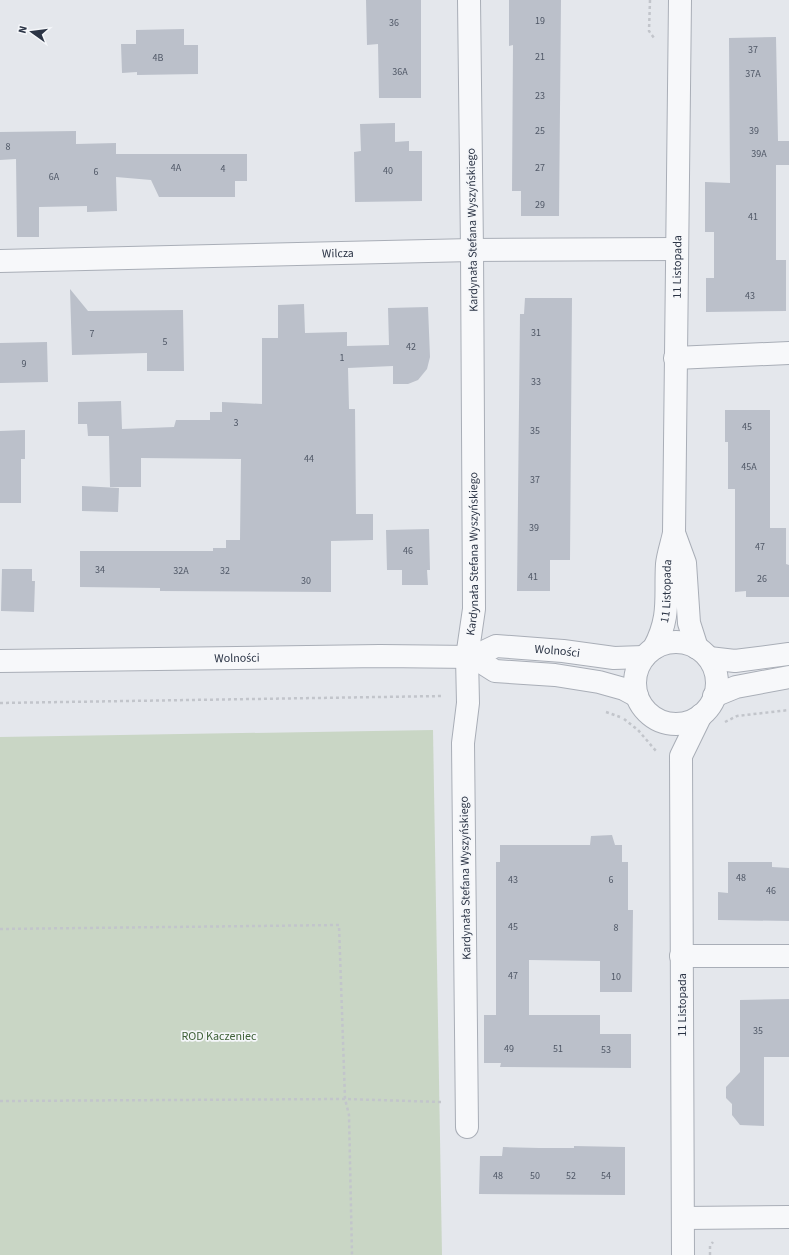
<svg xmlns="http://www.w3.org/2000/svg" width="789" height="1255" viewBox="0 0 789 1255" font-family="'Source Sans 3',sans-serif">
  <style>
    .green { fill: #c9d6c5 }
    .building { fill: #bbc0ca }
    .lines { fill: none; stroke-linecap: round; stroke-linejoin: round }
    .minor-casing { stroke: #a9aeb7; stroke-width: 24 }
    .path { stroke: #c2c5cb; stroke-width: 2.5; stroke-dasharray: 3 3; stroke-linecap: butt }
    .minor { stroke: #f7f8fa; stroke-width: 22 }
    .labels { text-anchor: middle; stroke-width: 3.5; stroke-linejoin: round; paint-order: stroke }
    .number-label { font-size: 10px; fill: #4f5766 }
    .street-label { font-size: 12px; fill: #2b3445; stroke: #f4f6f9 }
    .park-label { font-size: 12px; fill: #3f6138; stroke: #f4f6f9 }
  </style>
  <rect width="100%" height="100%" fill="#e4e7ec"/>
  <!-- green -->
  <path class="green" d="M 433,730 L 442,1255 L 0,1255 L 0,737 Z"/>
  <!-- building -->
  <path class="building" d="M 366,0 L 421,0 L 421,98 L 379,98 L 378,44 L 367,45 Z
    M 509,0 L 561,0 L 559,216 L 521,216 L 521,191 L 512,191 L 513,45 L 509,46 Z
    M 184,29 L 184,45 L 198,45 L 198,74 L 137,75 L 137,72 L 122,73 L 121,44 L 136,44 L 136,30 Z
    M 776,37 L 778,141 L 789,141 L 789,165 L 776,165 L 776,260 L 786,260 L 786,311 L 706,312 L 706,278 L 714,278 L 714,232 L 705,232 L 705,182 L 730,183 L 729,38 Z
    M 395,123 L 395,142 L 409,141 L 409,151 L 422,151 L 422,201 L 355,202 L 354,152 L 361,151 L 360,124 Z
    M 76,131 L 76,144 L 116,143 L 116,154 L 247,154 L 247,181 L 235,181 L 235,197 L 159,197 L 151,180 L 116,177 L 117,211 L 87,212 L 87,206 L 39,207 L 39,237 L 17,237 L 16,159 L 0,160 L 0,132 Z
    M 70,289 L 88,311 L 183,310 L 184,371 L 147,371 L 147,353 L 72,355 Z
    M 525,298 L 572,298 L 570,560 L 550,560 L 550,591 L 517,591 L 520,314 L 524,314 Z
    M 304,304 L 305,333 L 347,332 L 347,346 L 389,345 L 388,308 L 428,307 L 430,357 L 427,369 L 418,380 L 408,384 L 393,384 L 393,366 L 348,368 L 349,409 L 355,409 L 356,514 L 373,514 L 373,540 L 331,541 L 331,592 L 160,591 L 160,588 L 80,587 L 80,551 L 213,551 L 213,548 L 226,548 L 226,540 L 240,540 L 241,459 L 141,458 L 141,487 L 110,487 L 109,436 L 88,436 L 87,424 L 78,424 L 78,402 L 121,401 L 122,429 L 174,427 L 176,420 L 210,420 L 210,412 L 222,412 L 222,402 L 262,404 L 262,338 L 278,338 L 278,305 Z
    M 47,342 L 48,382 L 0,383 L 0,343 Z
    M 725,410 L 770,410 L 770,528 L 786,528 L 786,564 L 789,565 L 789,597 L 746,597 L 746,591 L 735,592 L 735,489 L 728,489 L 728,442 L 725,442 Z
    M 25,430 L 25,459 L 21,459 L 21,503 L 0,503 L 0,431 Z
    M 82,486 L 119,488 L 118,512 L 82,511 Z
    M 429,529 L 430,570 L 427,570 L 428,585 L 402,585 L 402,570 L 387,570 L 386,530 Z
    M 2,569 L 32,569 L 32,581 L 35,581 L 34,612 L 1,611 Z
    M 612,835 L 615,845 L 622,845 L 622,862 L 628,862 L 628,910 L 633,910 L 632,992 L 600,992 L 600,961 L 529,960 L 529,1015 L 600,1015 L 600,1034 L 631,1034 L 631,1068 L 500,1067 L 501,1063 L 484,1063 L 484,1015 L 496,1015 L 496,862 L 500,862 L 500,845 L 590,845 L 591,836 Z
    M 728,862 L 772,862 L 772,867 L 789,868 L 789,921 L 718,920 L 718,892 L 728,893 Z
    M 789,999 L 789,1057 L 764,1057 L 764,1126 L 740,1125 L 732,1115 L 732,1104 L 726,1098 L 726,1087 L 740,1072 L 740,1000 Z
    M 574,1146 L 625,1147 L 625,1195 L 479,1194 L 480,1156 L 502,1156 L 503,1147 L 539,1148 L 574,1148 Z"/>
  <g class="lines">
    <defs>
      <g id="minor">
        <path id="s1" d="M 0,261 L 472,250 L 677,249"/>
        <path d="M 675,358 L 789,353"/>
        <path d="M 674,533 L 685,563 L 689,623 L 697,648"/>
        <circle cx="676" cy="683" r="41"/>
        <path id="s2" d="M 654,648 C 671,616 665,597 667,564 C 668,554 672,543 674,533 L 680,0"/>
        <path d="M 473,657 L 495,671 L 555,675 L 599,682 L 624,689 L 637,696"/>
        <path d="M 709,658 L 735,661 L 789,654"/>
        <path id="s3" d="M 0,661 L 380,656 L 473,657 L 496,646 L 563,651 L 614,658 L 644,657"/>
        <path d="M 714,696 L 736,687 L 789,677"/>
        <path d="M 681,956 L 789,956"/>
        <path id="s4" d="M 467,1127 L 463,743 L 468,703 L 467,657 L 474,609 L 472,250 L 469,0"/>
        <path d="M 683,1218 L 789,1217"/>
        <path d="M 683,1255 L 681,756 L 701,715"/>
      </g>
    </defs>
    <!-- minor casing -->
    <use href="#minor" class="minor-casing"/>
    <!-- path -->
    <path class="path" d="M 650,0 L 649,31 L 654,38
      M 0,703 L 443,696
      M 606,712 L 620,717
      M 624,719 L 638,730 L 656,751
      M 725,722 L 737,716 L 789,710
      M 0,929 L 339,925 L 345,1099 L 349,1115 L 352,1255
      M 0,1101 L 345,1099 L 441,1102
      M 710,1255 L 710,1246 L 713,1242"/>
    <!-- minor -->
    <use href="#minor" class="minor"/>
  </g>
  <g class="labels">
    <!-- number labels -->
    <g class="number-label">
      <text x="540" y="24">19</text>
      <text x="394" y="26">36</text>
      <text x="753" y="53">37</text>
      <text x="540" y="60">21</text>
      <text x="158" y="61">4B</text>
      <text x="400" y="75">36A</text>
      <text x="753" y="77">37A</text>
      <text x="540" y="99">23</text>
      <text x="540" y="134">25</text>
      <text x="754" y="134">39</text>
      <text x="8" y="150">8</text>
      <text x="759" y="157">39A</text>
      <text x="176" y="171">4A</text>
      <text x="540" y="171">27</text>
      <text x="223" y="172">4</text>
      <text x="388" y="174">40</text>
      <text x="96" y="175">6</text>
      <text x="54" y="180">6A</text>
      <text x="540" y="208">29</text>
      <text x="753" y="220">41</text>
      <text x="750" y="299">43</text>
      <text x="536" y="336">31</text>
      <text x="92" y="337">7</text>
      <text x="165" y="345">5</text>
      <text x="411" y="350">42</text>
      <text x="342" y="361">1</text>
      <text x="24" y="367">9</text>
      <text x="536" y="385">33</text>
      <text x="236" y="426">3</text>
      <text x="747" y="430">45</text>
      <text x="535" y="434">35</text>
      <text x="309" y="462">44</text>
      <text x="749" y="470">45A</text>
      <text x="535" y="483">37</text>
      <text x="534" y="531">39</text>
      <text x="760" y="550">47</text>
      <text x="408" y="554">46</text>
      <text x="100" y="573">34</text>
      <text x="181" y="574">32A</text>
      <text x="225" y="574">32</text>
      <text x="533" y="580">41</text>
      <text x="762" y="582">26</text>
      <text x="306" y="584">30</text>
      <text x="741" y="881">48</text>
      <text x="513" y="883">43</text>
      <text x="611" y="883">6</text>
      <text x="771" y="894">46</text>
      <text x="513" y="930">45</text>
      <text x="616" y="931">8</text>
      <text x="513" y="979">47</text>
      <text x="616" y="980">10</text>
      <text x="758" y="1034">35</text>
      <text x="509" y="1052">49</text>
      <text x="558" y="1052">51</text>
      <text x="606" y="1053">53</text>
      <text x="498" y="1179">48</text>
      <text x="535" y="1179">50</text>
      <text x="571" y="1179">52</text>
      <text x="606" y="1179">54</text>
    </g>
    <!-- street labels -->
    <g class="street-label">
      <text transform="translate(472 230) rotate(-91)" y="4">Kardynała Stefana Wyszyńskiego</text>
      <text dy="4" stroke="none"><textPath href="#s1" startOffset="338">Wilcza</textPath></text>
      <text dy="4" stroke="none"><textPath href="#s2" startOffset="384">11 Listopada</textPath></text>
      <text dy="4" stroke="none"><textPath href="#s4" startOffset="574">Kardynała Stefana Wyszyńskiego</textPath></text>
      <text dy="4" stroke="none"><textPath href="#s2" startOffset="59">11 Listopada</textPath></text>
      <text dy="4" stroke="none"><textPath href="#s3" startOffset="560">Wolności</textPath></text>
      <text dy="4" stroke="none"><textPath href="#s3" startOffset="237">Wolności</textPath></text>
      <text transform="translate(465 878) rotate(-91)" y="4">Kardynała Stefana Wyszyńskiego</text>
      <text transform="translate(682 1005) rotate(-90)" y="4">11 Listopada</text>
    </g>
    <!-- park labels -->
    <g class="park-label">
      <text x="219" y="1040">ROD Kaczeniec</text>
    </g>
  </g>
  <!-- north arrow -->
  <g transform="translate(32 32) rotate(284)" stroke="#f4f6f9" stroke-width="3" paint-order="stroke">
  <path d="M0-3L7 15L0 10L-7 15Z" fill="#2b3445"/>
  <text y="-6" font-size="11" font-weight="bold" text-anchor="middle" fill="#2b3445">N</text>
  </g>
</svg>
